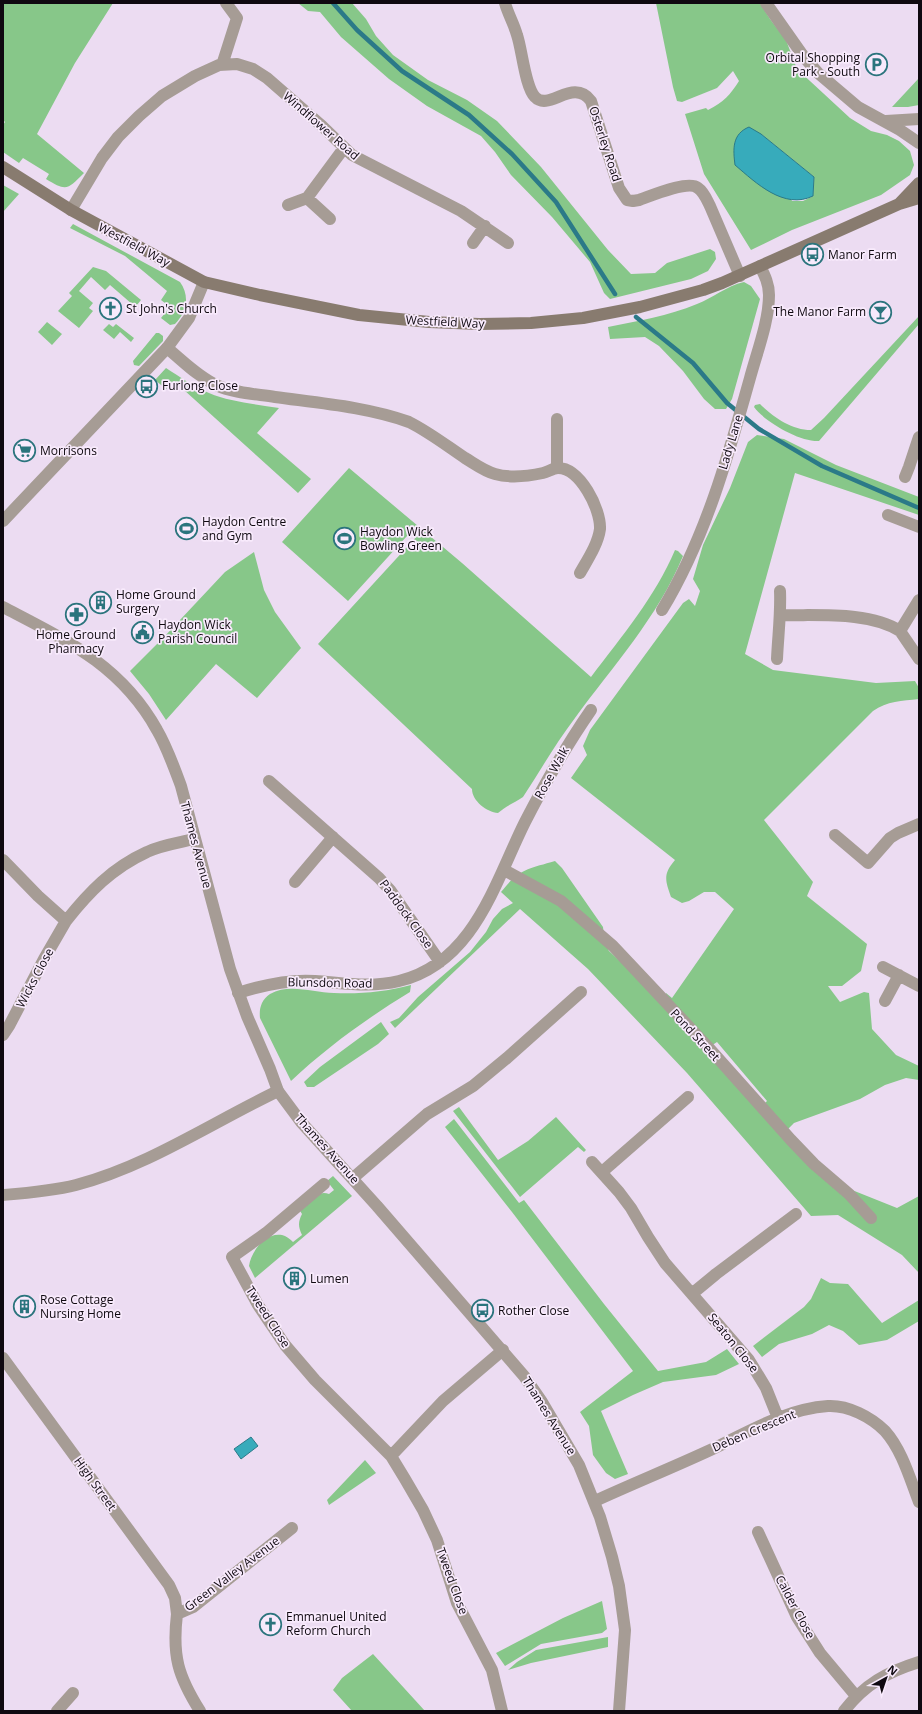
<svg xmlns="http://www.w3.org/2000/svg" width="922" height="1714" viewBox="0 0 922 1714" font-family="'Open Sans',sans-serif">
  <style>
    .green { fill: #87c789; fill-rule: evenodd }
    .water { fill: #37abbb; stroke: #2b7a88 }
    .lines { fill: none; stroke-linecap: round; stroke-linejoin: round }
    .stream { stroke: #2b7a88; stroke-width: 4.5 }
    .minor { stroke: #a69c95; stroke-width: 12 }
    .tertiary { stroke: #a69c95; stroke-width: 12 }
    .secondary { stroke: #887b6f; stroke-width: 12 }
    .labels { text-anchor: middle; stroke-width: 3.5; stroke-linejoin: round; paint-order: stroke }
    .poi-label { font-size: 12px; fill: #0f0910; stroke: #f8eafc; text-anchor: start }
    .street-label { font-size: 12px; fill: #0f0910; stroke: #f8eafc }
  </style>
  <rect width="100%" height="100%" fill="#ecdcf2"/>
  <!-- green -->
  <path class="green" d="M 3,3 L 113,3 L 75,63 L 37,134 L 84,173 C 68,189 67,192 46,179 L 49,174 L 23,158 L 19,163 L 3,152 L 3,125 L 5,122 L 3,120 Z
    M 298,3 L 352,3 L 366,19 L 376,36 L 393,55 L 428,80 L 467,100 L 497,121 L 541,167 L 608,250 L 631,274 L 655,273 L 667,263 L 710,249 L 715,252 L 716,259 L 708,271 L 691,279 L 610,299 L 604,293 L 590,262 L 552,217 L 511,175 L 495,152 L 481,136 L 427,106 L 389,79 L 341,37 L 320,12 L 308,11 Z
    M 656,3 L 760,3 L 770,19 L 786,40 L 797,69 L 850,118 L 871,131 L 887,135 L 899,141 L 910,151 L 914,165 L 910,175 L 881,195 L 792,230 L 751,250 L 704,174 L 685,114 L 706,108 L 708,110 C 724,102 730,95 739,81 L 733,71 L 717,88 L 682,102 L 677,101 L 673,87 ZM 761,134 L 814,177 L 813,196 L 803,201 L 792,201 Z
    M 919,78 L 919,105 L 908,107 L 892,107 Z
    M 3,185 L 19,194 L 3,212 Z
    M 73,224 L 180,282 C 190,296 187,312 175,324 L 170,325 L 161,318 L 170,307 L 161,300 L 167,291 L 125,256 L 70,228 Z
    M 93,267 L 106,271 L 141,300 L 132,311 L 129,309 L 132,304 L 110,285 L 105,290 L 91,277 L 79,291 L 93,303 L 89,308 L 93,311 L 79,328 L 58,311 L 72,296 L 69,293 Z
    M 744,282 L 751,286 L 760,299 L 732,399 L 726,409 L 715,409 L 704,399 L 683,371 L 659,346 L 645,337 L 610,339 L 608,327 C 638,321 668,316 697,304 C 713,298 726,286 744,282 Z
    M 919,316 L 919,324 L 819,441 C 800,442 765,422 754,407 L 755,405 L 760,404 C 773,417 792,430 811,430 L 824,418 Z
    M 47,322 L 62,334 L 52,345 L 38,332 Z
    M 109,324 L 113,327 L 116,324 L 134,338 L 131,342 L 120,332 L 114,339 L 103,330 Z
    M 156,333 L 159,333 L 163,336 L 163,341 L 139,366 L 134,365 L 133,361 Z
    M 166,368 C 180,377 194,387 209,393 C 230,402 256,404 279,408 L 257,433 L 311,479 L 298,493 L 174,381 L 166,389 L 155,380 Z
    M 757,435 L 784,439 L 836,465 L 919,497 L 919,515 L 795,473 L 745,654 L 773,670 L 876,683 L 915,681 L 919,688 L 919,699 C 902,701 887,701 873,711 L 764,820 L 813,882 L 807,896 L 867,944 L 861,971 L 842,986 L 828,986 L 840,1002 L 864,992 L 869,993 L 872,1029 L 896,1055 L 919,1066 L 919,1080 L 906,1078 L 885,1085 L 860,1099 L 794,1123 L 787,1130 L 832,1182 L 897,1208 L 919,1196 L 919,1273 L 902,1255 L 838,1215 L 811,1216 L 687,1073 L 588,969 L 520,909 L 395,1028 L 390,1022 L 399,1018 L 418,997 L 470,952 L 486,932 L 493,919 L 502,909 L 513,903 L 501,892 C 519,869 528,869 555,861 L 562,868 L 603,927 L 605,944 L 609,951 L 664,1002 L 666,993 L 672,998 L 734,909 L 715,892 L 704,892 L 689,901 L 682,903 L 671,897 C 665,880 663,874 675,860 L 571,778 L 587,755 L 583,746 L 590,730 L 683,603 L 689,599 L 695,606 L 700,591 L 693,579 L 703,545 L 730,488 L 748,442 ZM 717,1042 L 767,1101 L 764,1104 L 711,1046 Z
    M 349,468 L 462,563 L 591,677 C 622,636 655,597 675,550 L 678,551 L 683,556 C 658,617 613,666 575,718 C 556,743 540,771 523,797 C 514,803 506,806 498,813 C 487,812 472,801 472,789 L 318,644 L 418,535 L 407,536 L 348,601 L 282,542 Z
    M 254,552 L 264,590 L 275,612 L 301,648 L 257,698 L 216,664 L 166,720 L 149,694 L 130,671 L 164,637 L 225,572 Z
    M 411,985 L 410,992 C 369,1017 327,1047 291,1081 L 260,1018 C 259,1009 261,1000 270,994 C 290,983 313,993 334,993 C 361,994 385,992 411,985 Z
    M 381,1022 L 389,1034 L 378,1044 L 314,1087 L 307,1087 L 304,1082 L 320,1067 Z
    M 459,1107 L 498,1160 L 528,1141 L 556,1117 L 586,1150 L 584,1152 L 578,1147 L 520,1197 L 453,1111 Z
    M 454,1119 L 519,1203 L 524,1200 L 604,1304 L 658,1371 L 706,1362 L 727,1349 L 739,1364 L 716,1375 L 663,1382 L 633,1395 L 601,1411 L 628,1474 L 615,1479 L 606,1473 L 593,1455 L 589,1426 L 580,1412 L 633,1371 L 512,1212 L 445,1127 Z
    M 333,1176 L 352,1196 L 255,1278 L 249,1266 C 251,1252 265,1232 282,1235 C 286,1236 290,1239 293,1242 L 302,1235 C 298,1226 298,1222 302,1214 L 299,1209 C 307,1202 318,1189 329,1194 L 334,1190 L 327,1181 Z
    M 821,1278 L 830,1283 L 848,1284 L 882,1323 L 919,1300 L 919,1321 L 887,1340 L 859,1345 L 843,1331 L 829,1325 L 812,1334 L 779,1344 L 762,1357 L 753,1346 L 804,1307 L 811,1299 Z
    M 365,1460 L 376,1473 L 329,1505 L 327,1500 Z
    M 602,1601 L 607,1629 L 602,1633 L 541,1644 L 505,1666 L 496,1653 L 563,1618 Z
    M 608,1637 L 608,1647 L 531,1663 L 508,1670 L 517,1662 L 536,1650 Z
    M 373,1654 L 425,1711 L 352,1711 L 333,1690 L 342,1678 Z"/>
  <!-- water -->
  <path class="water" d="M 749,127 L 761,134 L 814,177 L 813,196 C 784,210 756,183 735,165 C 733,149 732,134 749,127 Z
    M 251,1437 L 258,1446 L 241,1459 L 234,1449 Z"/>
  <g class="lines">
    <!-- stream -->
    <path class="stream" d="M 333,3 L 357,30 L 402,71 L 469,115 L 512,154 L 556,202 L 615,294
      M 636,317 L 693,363 L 727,403 L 759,429 L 822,466 L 919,508"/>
    <!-- minor -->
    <path class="minor" d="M 505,3 C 508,14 514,24 517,35 C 522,49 525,87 535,97 C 549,112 573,77 591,101 L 619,188 L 627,200 L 633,201 L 639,200 C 651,196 688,180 698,188 C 704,192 707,200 710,206 L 740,276
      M 766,3 L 804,57 L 818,73 L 858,107 L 900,130 L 919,143
      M 222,65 L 237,18 L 226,3
      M 886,121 L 919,119
      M 307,198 L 330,219
      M 288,205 L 307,198 L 344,148
      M 71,210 L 102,158 L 118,137 L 139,116 L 162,96 L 195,76 L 219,65 L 237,64 L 253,69 L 267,78 L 322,126 L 352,155 L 461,211 L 508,243
      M 473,243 L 485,226
      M 167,348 C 183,361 197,376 216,385 C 233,393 256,394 275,397 C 319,403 367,407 409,422 C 429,432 447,446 465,458 C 475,464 484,471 495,474 C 509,478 529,476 543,473 C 548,472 553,468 558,468 C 580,468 601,509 600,529 C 598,544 588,559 580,573
      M 557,419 L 557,468
      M 905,477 L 909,467 L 919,437
      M 888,515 L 919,527
      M 919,600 L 900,631 L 919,659
      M 662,610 C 705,539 728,457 750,378 C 757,352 769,321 769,295 C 769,284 765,276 760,266
      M 781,615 C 817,616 869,611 900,631
      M 777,659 C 778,636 781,614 780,591
      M 269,781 L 379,878 L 390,890 L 440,962
      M 835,835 L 868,863 L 890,838 L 898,833 L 919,824
      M 3,860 L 38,896 L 66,921 C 89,892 112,868 147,852 C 161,845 178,843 194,839
      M 504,870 L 561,901 L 613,946 L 708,1047 L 791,1140 L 814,1164 L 849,1194 L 871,1218
      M 295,882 L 333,837
      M 883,967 L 919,986
      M 238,993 C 263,985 289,979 315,981 C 344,983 370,988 399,981 C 474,963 495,882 525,822 C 545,783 566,746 591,710
      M 885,1001 L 899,975
      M 3,1035 L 9,1026 L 44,959 L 66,921
      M 592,1162 L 619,1192 L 631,1208 L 648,1237 L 665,1263 L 749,1360 L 766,1388 L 778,1418
      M 602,1172 L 688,1097
      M 353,1178 L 427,1114 L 473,1086 L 507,1058 L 581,992
      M 324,1184 L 266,1233 L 232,1257 L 258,1305 L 285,1345 L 315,1380 L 391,1456 L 405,1479 L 423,1510 L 437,1540 L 457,1603 L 492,1670 L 502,1711
      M 3,1195 C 27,1193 52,1191 76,1185 C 148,1166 211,1123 278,1091
      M 693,1293 L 716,1274 L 796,1214
      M 3,1358 L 169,1585 L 175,1598 L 177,1614
      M 391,1456 L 443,1401 L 503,1350
      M 595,1501 C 632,1484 669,1469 706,1452 C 745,1434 784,1409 828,1406 C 848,1405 871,1417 885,1431 C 902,1450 910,1479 919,1502
      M 758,1532 L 797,1617 L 820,1653 L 856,1696
      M 57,1711 L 73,1693
      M 200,1711 C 178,1676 172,1656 177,1614 L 193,1607 L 292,1528
      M 844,1711 C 865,1684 887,1672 919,1662"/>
    <!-- tertiary -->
    <path class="tertiary" d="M 3,521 L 167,348 L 189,318 L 204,282
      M 3,607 C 66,640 121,665 157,730 C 167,747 174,767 181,786 L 230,969 L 247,1016 L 270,1069 L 278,1091 L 301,1122 L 377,1206 L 524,1376 L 542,1402 L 579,1465 L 600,1517 L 612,1557 L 619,1586 L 625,1630 L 619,1711"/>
    <!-- secondary -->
    <path class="secondary" d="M 3,167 L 71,210 L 204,282 L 260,295 L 359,315 L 429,322 L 479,324 L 531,323 L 583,318 L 640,307 L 703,290 L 722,283 L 899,204 L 919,198
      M 900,203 L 919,183"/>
  </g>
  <!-- icons -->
  <defs>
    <symbol id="parking-ring" viewBox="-11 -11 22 22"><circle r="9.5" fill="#f8eafc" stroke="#2b747d" stroke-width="1.5"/><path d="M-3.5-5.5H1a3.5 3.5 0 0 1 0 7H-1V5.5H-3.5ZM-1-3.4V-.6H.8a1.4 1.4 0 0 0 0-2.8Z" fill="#2b747d"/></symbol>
    <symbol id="bus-ring" viewBox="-11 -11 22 22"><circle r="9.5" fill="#f8eafc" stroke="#2b747d" stroke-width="1.5"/><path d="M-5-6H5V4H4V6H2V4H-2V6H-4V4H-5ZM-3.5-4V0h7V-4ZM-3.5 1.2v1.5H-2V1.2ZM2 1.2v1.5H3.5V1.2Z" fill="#2b747d"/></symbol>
    <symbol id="church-ring" viewBox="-11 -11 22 22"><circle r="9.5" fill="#f8eafc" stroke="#2b747d" stroke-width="1.5"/><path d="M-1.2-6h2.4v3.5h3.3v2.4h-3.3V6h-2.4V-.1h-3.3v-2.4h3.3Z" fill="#2b747d"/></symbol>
    <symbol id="bar-ring" viewBox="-11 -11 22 22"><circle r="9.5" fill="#f8eafc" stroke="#2b747d" stroke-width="1.5"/><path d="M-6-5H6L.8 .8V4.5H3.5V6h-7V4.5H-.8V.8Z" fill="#2b747d"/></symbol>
    <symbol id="supermarket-ring" viewBox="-11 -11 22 22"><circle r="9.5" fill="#f8eafc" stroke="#2b747d" stroke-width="1.5"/><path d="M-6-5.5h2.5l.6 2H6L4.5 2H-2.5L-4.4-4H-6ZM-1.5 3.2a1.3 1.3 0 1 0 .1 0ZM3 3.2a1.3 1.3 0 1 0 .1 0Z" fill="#2b747d"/></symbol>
    <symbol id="stadium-ring" viewBox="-11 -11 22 22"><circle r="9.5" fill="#f8eafc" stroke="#2b747d" stroke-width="1.5"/><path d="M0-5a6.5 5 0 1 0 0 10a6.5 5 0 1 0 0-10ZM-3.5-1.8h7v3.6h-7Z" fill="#2b747d"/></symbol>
    <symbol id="building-ring" viewBox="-11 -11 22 22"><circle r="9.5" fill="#f8eafc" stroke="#2b747d" stroke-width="1.5"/><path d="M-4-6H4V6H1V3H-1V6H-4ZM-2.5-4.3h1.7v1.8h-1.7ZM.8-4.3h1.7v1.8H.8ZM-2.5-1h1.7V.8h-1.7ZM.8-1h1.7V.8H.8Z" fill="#2b747d"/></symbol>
    <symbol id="pharmacy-ring" viewBox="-11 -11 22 22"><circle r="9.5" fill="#f8eafc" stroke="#2b747d" stroke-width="1.5"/><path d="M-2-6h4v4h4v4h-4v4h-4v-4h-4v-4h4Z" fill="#2b747d"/></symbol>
    <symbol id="civic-ring" viewBox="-11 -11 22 22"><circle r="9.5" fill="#f8eafc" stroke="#2b747d" stroke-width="1.5"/><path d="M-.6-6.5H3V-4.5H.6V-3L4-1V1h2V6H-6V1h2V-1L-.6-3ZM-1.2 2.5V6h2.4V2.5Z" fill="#2b747d"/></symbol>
  </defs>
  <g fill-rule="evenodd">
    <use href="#parking-ring" x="864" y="52" width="25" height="25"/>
    <use href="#bus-ring" x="800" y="242" width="25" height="25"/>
    <use href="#church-ring" x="98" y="296" width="25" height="25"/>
    <use href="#bar-ring" x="868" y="300" width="25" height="25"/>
    <use href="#bus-ring" x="134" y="374" width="25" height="25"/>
    <use href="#supermarket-ring" x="12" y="438" width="25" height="25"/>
    <use href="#stadium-ring" x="174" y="516" width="25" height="25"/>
    <use href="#stadium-ring" x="332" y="526" width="25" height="25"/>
    <use href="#building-ring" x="88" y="590" width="25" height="25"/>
    <use href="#pharmacy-ring" x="64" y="602" width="25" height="25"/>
    <use href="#civic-ring" x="130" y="620" width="25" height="25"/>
    <use href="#building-ring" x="282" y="1266" width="25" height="25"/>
    <use href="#building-ring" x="12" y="1294" width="25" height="25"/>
    <use href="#bus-ring" x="470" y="1298" width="25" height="25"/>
    <use href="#church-ring" x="258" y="1612" width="25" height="25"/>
  </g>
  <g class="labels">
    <!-- poi labels -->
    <g class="poi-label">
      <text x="860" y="62" text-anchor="end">Orbital Shopping<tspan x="860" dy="14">Park - South</tspan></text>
      <text x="828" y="259">Manor Farm</text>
      <text x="126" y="313">St John's Church</text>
      <text x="866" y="316" text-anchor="end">The Manor Farm</text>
      <text x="162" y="390">Furlong Close</text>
      <text x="40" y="455">Morrisons</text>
      <text x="202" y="526">Haydon Centre<tspan x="202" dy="14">and Gym</tspan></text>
      <text x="360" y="536">Haydon Wick<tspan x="360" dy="14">Bowling Green</tspan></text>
      <text x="116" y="599">Home Ground<tspan x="116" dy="14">Surgery</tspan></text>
      <text x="158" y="629">Haydon Wick<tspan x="158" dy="14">Parish Council</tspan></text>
      <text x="76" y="639" text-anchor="middle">Home Ground<tspan x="76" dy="14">Pharmacy</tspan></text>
      <text x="310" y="1283">Lumen</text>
      <text x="40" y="1304">Rose Cottage<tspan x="40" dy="14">Nursing Home</tspan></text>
      <text x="498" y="1315">Rother Close</text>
      <text x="286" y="1621">Emmanuel United<tspan x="286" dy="14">Reform Church</tspan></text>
    </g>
    <!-- street labels -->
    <g class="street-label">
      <text transform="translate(321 126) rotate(41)" y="4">Windflower Road</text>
      <text transform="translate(605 144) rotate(72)" y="4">Osterley Road</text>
      <text transform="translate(134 245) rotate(28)" y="4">Westfield Way</text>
      <text transform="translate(445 322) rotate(3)" y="4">Westfield Way</text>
      <text transform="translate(731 442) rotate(-73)" y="4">Lady Lane</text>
      <text transform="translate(552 773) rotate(-61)" y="4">Rose Walk</text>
      <text transform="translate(196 845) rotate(75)" y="4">Thames Avenue</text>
      <text transform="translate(406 914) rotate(54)" y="4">Paddock Close</text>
      <text transform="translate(35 978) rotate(-62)" y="4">Wicks Close</text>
      <text transform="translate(330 983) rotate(1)" y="4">Blunsdon Road</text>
      <text transform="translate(695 1035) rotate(47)" y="4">Pond Street</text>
      <text transform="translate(327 1149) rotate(48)" y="4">Thames Avenue</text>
      <text transform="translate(268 1317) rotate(57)" y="4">Tweed Close</text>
      <text transform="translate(733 1343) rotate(51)" y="4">Seaton Close</text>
      <text transform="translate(549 1416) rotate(58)" y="4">Thames Avenue</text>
      <text transform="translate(754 1431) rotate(-23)" y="4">Deben Crescent</text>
      <text transform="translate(95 1484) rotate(54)" y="4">High Street</text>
      <text transform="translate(232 1574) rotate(-37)" y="4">Green Valley Avenue</text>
      <text transform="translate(452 1581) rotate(70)" y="4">Tweed Close</text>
      <text transform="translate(795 1607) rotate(62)" y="4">Calder Close</text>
    </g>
  </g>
  <!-- border -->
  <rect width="922" height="1714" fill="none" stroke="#0f0910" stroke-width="8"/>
  <!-- north arrow -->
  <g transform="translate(886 1678) rotate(40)" stroke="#f8eafc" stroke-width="3" paint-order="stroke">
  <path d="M0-3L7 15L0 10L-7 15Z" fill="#0f0910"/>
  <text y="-6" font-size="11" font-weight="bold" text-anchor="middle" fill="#0f0910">N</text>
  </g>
</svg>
